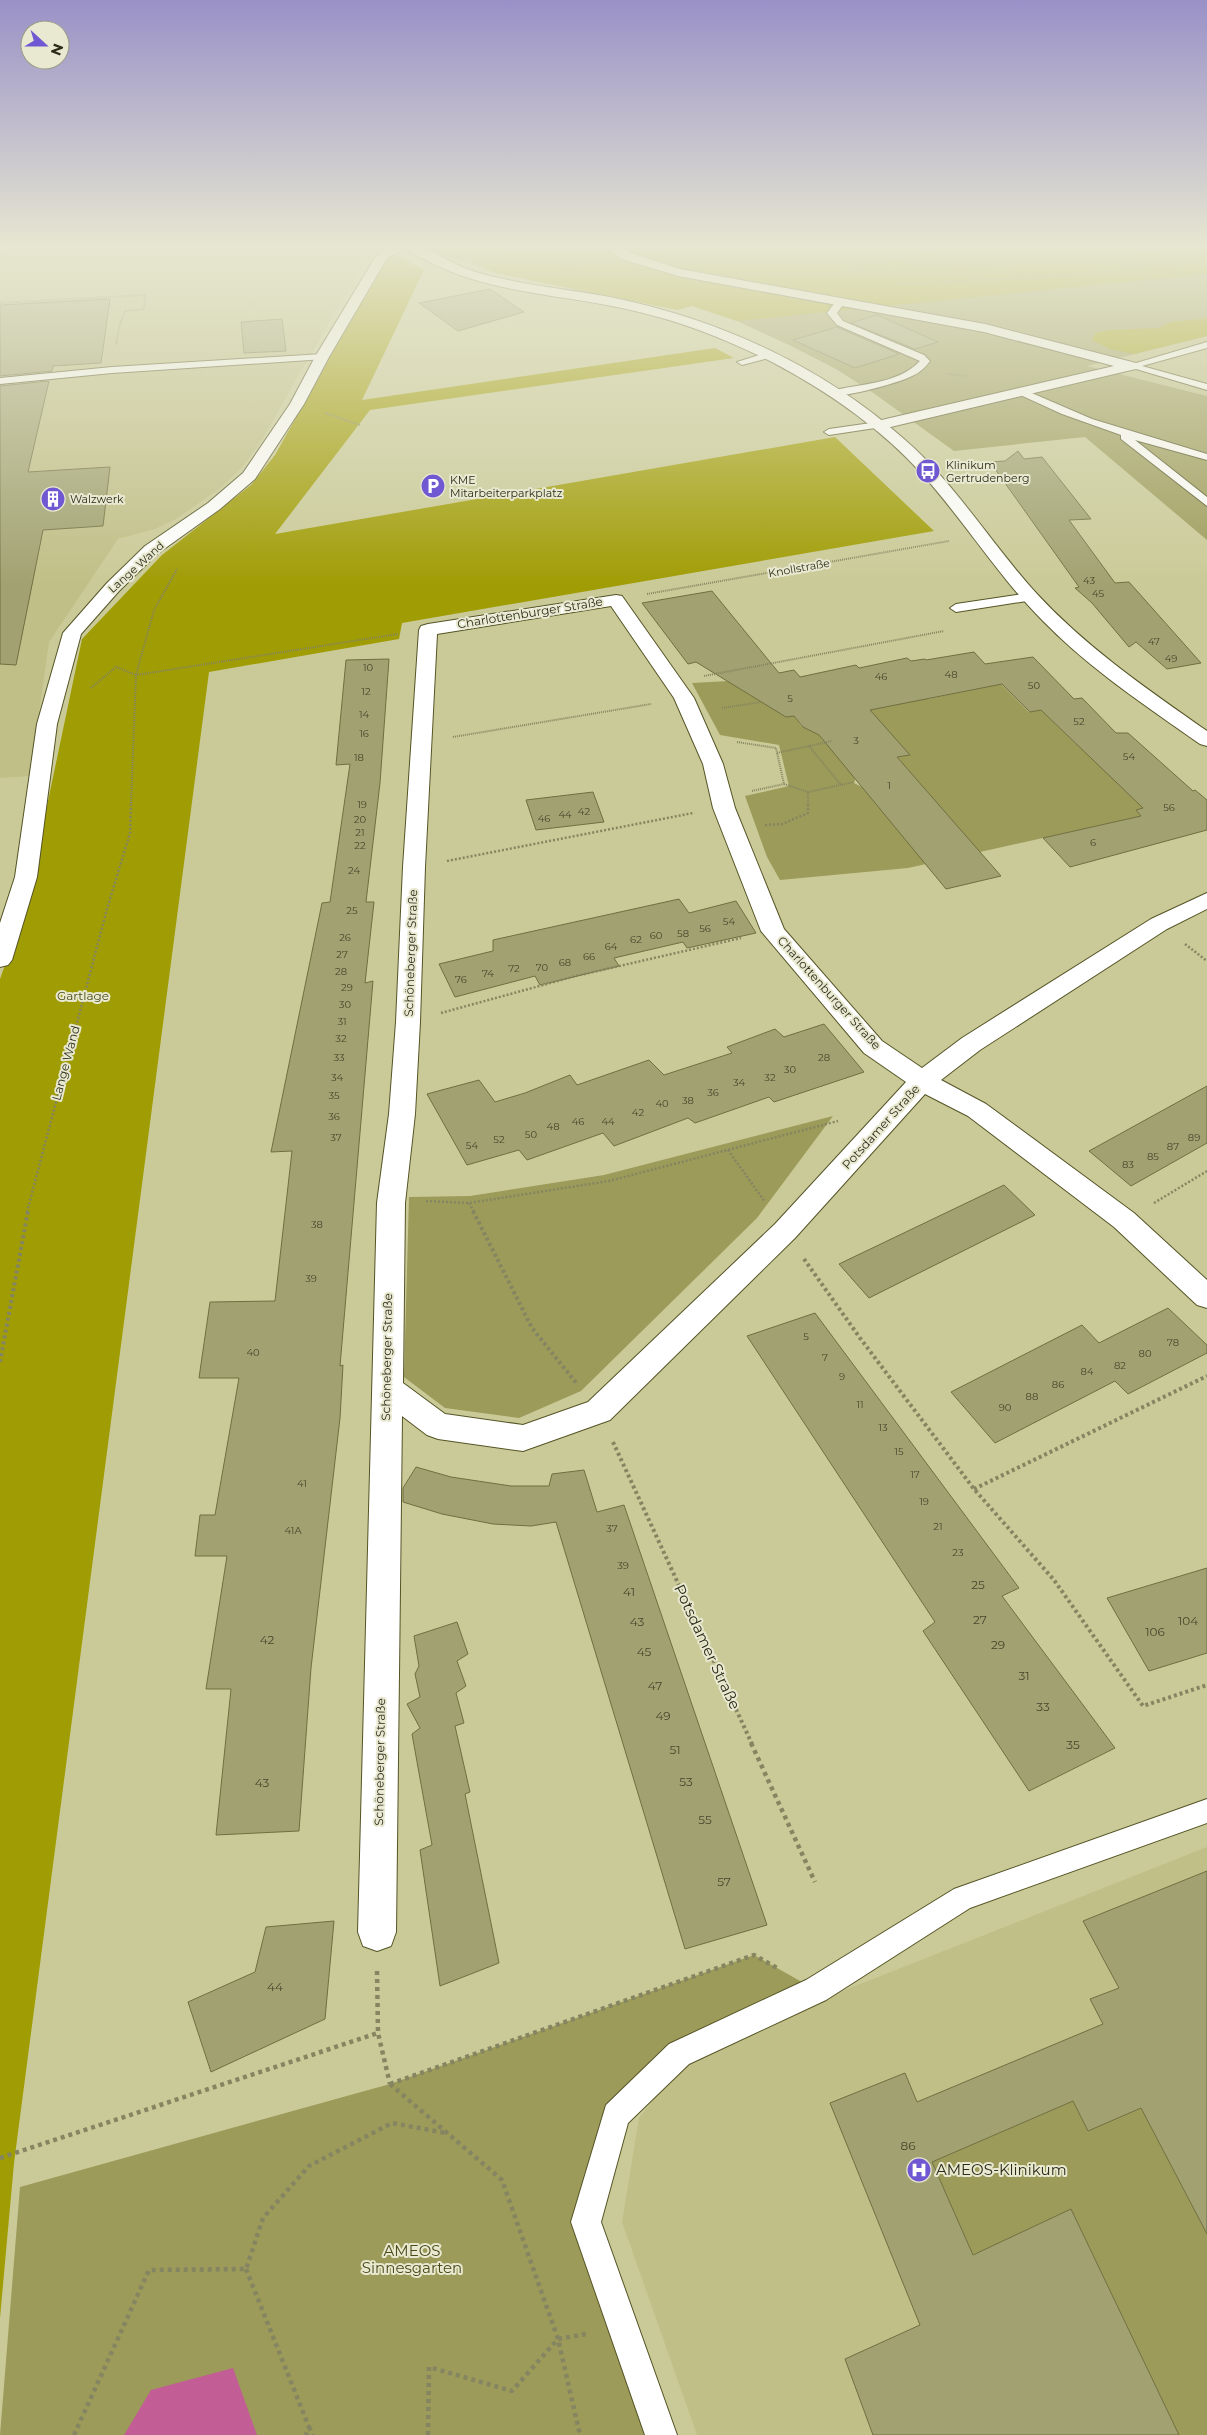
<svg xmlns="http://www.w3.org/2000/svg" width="1207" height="2435" viewBox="0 0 1207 2435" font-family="Montserrat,sans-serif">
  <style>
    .built { fill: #c0bf87 }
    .green { fill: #9c9b5a }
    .forest { fill: #a09c04 }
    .water { fill: #c25d95 }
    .building { fill: #a1a171; stroke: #706f41 }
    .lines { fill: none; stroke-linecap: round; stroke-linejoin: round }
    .service-casing { stroke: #555426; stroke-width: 2 }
    .minor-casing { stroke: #555426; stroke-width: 2 }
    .tertiary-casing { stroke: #555426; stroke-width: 2 }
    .path-far3 { stroke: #858561; stroke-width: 2; stroke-dasharray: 1 1; stroke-linecap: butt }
    .path-far2 { stroke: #858561; stroke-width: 2.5; stroke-dasharray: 2 2; stroke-linecap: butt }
    .path-far1 { stroke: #858561; stroke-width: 4; stroke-dasharray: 3 3; stroke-linecap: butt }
    .path { stroke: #858561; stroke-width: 4.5; stroke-dasharray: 4 4; stroke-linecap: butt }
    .service { fill: #fff; fill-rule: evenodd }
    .minor { fill: #fff; fill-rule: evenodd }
    .tertiary { fill: #fff; fill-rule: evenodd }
    .labels { text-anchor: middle; stroke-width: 4; stroke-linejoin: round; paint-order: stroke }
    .number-label { font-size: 10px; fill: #48482e }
    .far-poi-label { font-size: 11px; fill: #2b2b18; stroke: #e8e9d0; text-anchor: start }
    .far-street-label { font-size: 11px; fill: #2b2b18; stroke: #e8e9d0 }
    .street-label { font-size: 12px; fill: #2b2b18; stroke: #e8e9d0 }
    .park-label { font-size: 12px; fill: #4c4a19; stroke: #e8e9d0 }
    .near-number-label { font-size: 12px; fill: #48482e }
    .near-street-label { font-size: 15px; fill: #2b2b18; stroke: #e8e9d0 }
    .near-poi-label { font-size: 15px; fill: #2b2b18; stroke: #e8e9d0; text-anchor: start }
    .near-park-label { font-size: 15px; fill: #4c4a19; stroke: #e8e9d0 }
  </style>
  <rect width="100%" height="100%" fill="#caca98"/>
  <!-- built -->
  <path class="built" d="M 0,246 L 373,246 L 260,443 L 243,466 L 222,487 L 176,519 L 155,529 L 118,539 L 49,642 L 30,776 L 0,778 Z
    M 496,246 L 687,246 L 657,249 L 544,254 Z
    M 1207,336 L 1207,396 L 1085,366 Z
    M 1207,1847 L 1207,2435 L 697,2435 L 622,2222 L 639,2118 L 693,2050 Z"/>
  <!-- green -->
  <path class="green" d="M 423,246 L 510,246 C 535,262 653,250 687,246 L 1207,246 L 1207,336 L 1087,366 L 1207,396 L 1207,540 L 1085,437 L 954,451 L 872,392 L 836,369 L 791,346 L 737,321 L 692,306 L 677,310 C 591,289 505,283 423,246 Z
    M 747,680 L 762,702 L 786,717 L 794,716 L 802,727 L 820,723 L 858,772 L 854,783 L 878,795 L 870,797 L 882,811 L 934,800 L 897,757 L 909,755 L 857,714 L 920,691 L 928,699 L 1001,684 L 1029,712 L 1041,710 L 1076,744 L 1086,742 L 1143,808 L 1136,810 L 1141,816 L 908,868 L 780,880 L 767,857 L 745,796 L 789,786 L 779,745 L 720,735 L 692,683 Z
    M 833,1116 L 757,1218 L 581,1391 L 519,1418 L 445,1408 L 404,1377 L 409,1197 L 470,1196 L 604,1175 Z
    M 754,1955 L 816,1990 L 679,2054 L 616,2115 L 586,2222 L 661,2435 L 0,2435 L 20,2187 L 390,2084 Z
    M 1073,2101 L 1088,2131 L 1141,2108 L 1207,2234 L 1207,2435 L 1179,2435 L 1071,2209 L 973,2255 L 932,2162 Z"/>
  <!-- forest -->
  <path class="forest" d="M 433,246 L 496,246 L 544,254 L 657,249 L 687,246 L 1207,246 L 1207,274 L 737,321 L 692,306 L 677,310 L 491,272 L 472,259 Z
    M 393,253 L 424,270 L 362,400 L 715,348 L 734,358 L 370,410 L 275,534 L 835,437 L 934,531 L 402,623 L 399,639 L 209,672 L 14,2163 L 0,2318 L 0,979 L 26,906 L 82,639 L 162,555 L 251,485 L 275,455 L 386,257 Z
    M 1207,318 L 1207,336 L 1134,354 L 1110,349 L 1092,340 L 1095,333 L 1109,330 L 1158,328 L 1171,322 Z"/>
  <!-- water -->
  <path class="water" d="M 233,2368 L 257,2435 L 124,2435 L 151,2390 Z"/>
  <!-- building -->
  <path class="building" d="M 490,289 L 524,312 L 458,331 L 419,303 Z
    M 110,299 L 101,363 L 53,366 L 52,371 L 0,376 L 0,305 Z
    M 877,315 L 938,342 L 915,349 L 851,323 Z
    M 282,319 L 286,351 L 244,353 L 241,322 Z
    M 837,327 L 899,354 L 855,368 L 793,340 Z
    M 49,381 L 28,472 L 110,467 L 103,526 L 43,530 L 16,665 L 0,664 L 0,386 Z
    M 1018,451 L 1024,459 L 1042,457 L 1091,519 L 1069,520 L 1115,583 L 1129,582 L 1201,663 L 1167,669 L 1136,642 L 1129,647 L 1092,603 L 1075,588 L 1079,587 L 990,462 L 1005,461 Z
    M 712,591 L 779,673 L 794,670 L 800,677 L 856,665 L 859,668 L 907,658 L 911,661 L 925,659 L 926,660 L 974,652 L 985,664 L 1033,657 L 1074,699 L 1082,698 L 1116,733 L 1128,733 L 1193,791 L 1195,790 L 1207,800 L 1207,830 L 1070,867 L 1043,838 L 1141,816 L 1136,810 L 1143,808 L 1041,710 L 1030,712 L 1002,684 L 870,710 L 910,755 L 897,757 L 1001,876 L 946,889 L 819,735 L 803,727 L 794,716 L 786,717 L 696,662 L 688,664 L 642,603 Z
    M 389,659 L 380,783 L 366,902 L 374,902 L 365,983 L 373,981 L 340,1366 L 343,1365 L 340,1418 L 311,1668 L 299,1831 L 216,1835 L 231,1689 L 206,1689 L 227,1556 L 195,1556 L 200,1515 L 215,1515 L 239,1378 L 199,1378 L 210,1302 L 275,1301 L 292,1151 L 271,1152 L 322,903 L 330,902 L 350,764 L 336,765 L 346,660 Z
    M 593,792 L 604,822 L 536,830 L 526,800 Z
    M 679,899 L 689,913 L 736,901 L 756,933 L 687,948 L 683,942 L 614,958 L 619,966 L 540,985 L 535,976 L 455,997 L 439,964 L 493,951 L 493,940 Z
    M 824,1024 L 864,1072 L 774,1102 L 769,1097 L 695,1123 L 688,1118 L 614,1146 L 603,1133 L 527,1160 L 519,1150 L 467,1165 L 427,1094 L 479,1080 L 495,1102 L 525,1093 L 570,1075 L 577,1085 L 649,1060 L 664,1075 L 732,1053 L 727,1047 L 775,1029 L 784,1037 Z
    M 1207,1086 L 1207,1143 L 1131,1186 L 1089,1151 Z
    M 1004,1185 L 1035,1215 L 869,1298 L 839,1264 Z
    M 1168,1308 L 1207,1345 L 1207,1353 L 1128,1394 L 1115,1381 L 995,1443 L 951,1392 L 1082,1325 L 1099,1343 Z
    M 815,1313 L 1019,1588 L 1002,1596 L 1115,1748 L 1029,1791 L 923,1631 L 935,1622 L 747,1336 Z
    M 416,1467 L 451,1477 L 511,1486 L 549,1486 L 552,1474 L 584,1470 L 597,1512 L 624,1505 L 767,1925 L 685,1949 L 556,1522 L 531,1526 L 493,1524 L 442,1514 L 403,1502 L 403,1488 Z
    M 1207,1568 L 1207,1653 L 1149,1671 L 1107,1598 Z
    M 457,1622 L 468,1654 L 457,1661 L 466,1686 L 456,1693 L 464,1723 L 455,1726 L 470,1792 L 465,1794 L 499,1963 L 440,1986 L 420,1850 L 432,1845 L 412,1734 L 420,1728 L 407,1704 L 420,1697 L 415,1674 L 419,1666 L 414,1636 Z
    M 1207,1871 L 1207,2234 L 1141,2108 L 1088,2131 L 1073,2101 L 932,2162 L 973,2255 L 1071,2209 L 1179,2435 L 873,2435 L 845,2359 L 920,2325 L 830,2103 L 905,2073 L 917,2102 L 1103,2024 L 1090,1999 L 1119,1988 L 1083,1921 Z
    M 334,1921 L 325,2019 L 211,2072 L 188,2002 L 255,1972 L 266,1927 Z"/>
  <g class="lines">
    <defs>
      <path id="service" d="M 0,246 L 27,246 L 23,249 L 0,250 Z
        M 837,300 L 845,302 L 837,313 L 843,321 L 924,355 L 930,361 C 925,368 919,373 912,376 C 898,383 845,398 830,395 L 830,391 C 859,384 899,384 920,361 L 837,325 L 827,313 Z
        M 1207,342 L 1207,348 L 1142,366 L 1207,384 L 1207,390 L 1126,366 Z
        M 769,352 L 774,355 L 772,357 L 742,365 L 737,362 Z
        M 322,354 L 327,357 L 325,359 L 112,373 L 0,384 L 0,378 L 112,367 Z
        M 1020,388 L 1092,419 L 1207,454 L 1207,460 L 1135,440 L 1207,497 L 1207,506 L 1121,439 L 1121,435 L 1062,414 L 1016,393 L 1015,391 Z
        M 878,422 L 882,423 L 882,427 L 829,435 L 824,432 L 829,429 Z
        M 1029,593 L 1035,597 L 1033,600 L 956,612 L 950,608 L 956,604 Z
        M 1207,1799 L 1207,1823 L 970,1908 L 826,2000 L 689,2064 L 628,2123 L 601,2222 L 677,2435 L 645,2435 L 571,2222 L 606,2105 L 669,2044 L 806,1980 L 954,1889 Z"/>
      <path id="minor" d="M 389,246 L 410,246 L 387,258 L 329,357 L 304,404 L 255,479 L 220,509 L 157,554 L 119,591 L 81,634 L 57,724 L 37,877 L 12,960 L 8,965 L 0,967 L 0,923 L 15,877 L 37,724 L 63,633 L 107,583 L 145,546 L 208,503 L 243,473 L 290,404 L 315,357 L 376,256 Z
        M 604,246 L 619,246 L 630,253 L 680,269 L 985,324 L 1136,363 L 1138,366 L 1136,369 L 1127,371 L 878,430 L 870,425 L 873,422 L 1114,366 L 984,332 L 678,276 L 622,259 Z
        M 616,595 L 622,596 L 694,698 L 723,764 L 735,808 L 784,929 L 882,1041 L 922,1068 L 962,1038 L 1151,919 L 1207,893 L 1207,909 L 1167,929 L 980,1050 L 941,1080 L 986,1104 L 1134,1213 L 1207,1280 L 1207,1308 L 1197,1305 L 1114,1227 L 968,1116 L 925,1094 L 795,1238 L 610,1420 L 523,1451 L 438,1439 L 427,1435 L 402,1416 L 396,1932 L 391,1946 L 377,1951 L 363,1946 L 358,1932 L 377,1203 L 389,1114 L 396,1022 L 403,867 L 419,630 L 421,626 L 428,624 ZM 611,606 L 674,698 L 703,764 L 713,808 L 761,931 L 864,1053 L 906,1082 L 775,1224 L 588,1402 L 523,1425 L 445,1414 L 403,1383 L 405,1203 L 415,1114 L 420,1022 L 425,867 L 437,634 Z"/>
      <path id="tertiary" d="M 404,246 C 408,246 414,245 418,246 C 431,249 452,264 467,269 C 485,276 504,279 523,283 C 555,289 587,292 619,299 C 723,321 824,368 904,439 C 956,484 991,544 1037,594 C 1087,648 1147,689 1207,731 L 1207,746 L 1200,744 C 1146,706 1090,669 1043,621 C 998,576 965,522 923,475 C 881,428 827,391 772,362 C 728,340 683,322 635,311 C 567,294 492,295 428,261 C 420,257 410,253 404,246 Z"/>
    </defs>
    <!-- service casing -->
    <use href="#service" class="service-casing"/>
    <!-- minor casing -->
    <use href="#minor" class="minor-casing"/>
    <!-- tertiary casing -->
    <use href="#tertiary" class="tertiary-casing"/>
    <!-- path-far3 -->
    <path class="path-far3" d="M 520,246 L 546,252 L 584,251
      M 698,248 L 723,246
      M 1094,259 L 1164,246
      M 564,265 L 590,262
      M 850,271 C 950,268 1049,256 1149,267
      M 840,274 L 860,266 L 943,246
      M 901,284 L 1060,276 L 1207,261
      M 0,303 L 145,295 L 144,309 L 125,311 L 119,327 L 116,345
      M 947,374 L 966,376
      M 325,413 L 360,425
      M 647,594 L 949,541
      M 136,675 L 398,634
      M 704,676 L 944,631
      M 91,688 L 116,667 L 136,675
      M 722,708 L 761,702
      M 453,737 L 651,704
      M 737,742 L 776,748 L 784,784 L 752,791
      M 809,746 L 841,785
      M 777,753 L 832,741
      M 784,784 L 808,792 L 854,782
      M 808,792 L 808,803
      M 131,803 L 136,675 L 154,610 L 177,569"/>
    <!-- path-far2 -->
    <path class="path-far2" d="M 765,825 L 782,824 L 808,813 L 808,802
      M 447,861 L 693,813
      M 1185,944 L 1207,961
      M 441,1013 L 576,976 L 741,938
      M 728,1150 L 765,1202
      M 426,1201 L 469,1203 L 609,1181 L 838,1121
      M 469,1203 L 474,1212
      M 1154,1203 L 1207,1171
      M 27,1212 L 107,909 L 130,833 L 131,802"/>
    <!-- path-far1 -->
    <path class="path-far1" d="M 473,1211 L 532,1328 L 577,1384
      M 804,1259 L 860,1338 L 974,1489 L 1054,1580 L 1143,1706 L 1207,1685
      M 0,1362 L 28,1211
      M 613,1442 L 752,1744
      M 974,1489 L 1207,1376"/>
    <!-- path -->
    <path class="path" d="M 751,1743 L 815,1882
      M 377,1971 L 378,2033 L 390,2084
      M 390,2084 L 754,1955 L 779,1969
      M 390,2084 L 502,2180 L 558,2339 L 580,2435
      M 0,2158 L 378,2033
      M 246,2269 L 309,2427 L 306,2435
      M 309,2427 L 313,2435
      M 74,2435 L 149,2270 L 246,2269 L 263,2218 L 309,2166 L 392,2123 L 446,2133
      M 428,2435 L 429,2367 L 512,2391 L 558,2339 L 586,2334"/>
    <!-- service -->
    <use href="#service" class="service"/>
    <!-- minor -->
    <use href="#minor" class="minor"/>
    <!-- tertiary -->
    <use href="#tertiary" class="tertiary"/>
  </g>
  <!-- sky -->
  <linearGradient id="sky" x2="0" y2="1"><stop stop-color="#9991c7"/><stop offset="0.42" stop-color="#e7e7d1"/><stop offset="1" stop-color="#e7e7d1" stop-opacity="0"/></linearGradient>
  <rect width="1207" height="587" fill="url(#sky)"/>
  <!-- icons -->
  <defs>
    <symbol id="bus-disc" viewBox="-11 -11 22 22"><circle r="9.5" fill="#7058d2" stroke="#e8e9d0"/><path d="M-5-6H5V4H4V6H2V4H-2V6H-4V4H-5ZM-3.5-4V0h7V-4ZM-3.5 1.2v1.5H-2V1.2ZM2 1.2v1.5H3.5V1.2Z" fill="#fff"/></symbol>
    <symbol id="parking-disc" viewBox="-11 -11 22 22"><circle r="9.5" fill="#7058d2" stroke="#e8e9d0"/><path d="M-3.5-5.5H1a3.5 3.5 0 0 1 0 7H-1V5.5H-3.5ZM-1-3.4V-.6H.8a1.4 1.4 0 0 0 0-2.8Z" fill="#fff"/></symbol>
    <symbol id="building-disc" viewBox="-11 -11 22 22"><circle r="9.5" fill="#7058d2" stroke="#e8e9d0"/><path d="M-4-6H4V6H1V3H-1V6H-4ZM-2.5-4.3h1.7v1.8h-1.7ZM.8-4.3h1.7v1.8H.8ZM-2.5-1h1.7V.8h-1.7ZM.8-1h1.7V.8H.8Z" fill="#fff"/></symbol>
    <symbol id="hospital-disc" viewBox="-11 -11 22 22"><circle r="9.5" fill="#7058d2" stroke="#e8e9d0"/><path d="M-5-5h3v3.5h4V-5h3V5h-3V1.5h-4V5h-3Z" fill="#fff"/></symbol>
  </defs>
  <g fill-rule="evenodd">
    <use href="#bus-disc" x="914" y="457" width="28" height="28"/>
    <use href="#parking-disc" x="419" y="472" width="28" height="28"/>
    <use href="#building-disc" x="39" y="485" width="28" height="28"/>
    <use href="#hospital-disc" x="905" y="2156" width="28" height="28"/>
  </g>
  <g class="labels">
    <!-- number labels -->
    <g class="number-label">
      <text x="1089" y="584">43</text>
      <text x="1098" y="597">45</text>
      <text x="1154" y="645">47</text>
      <text x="1171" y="662">49</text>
      <text x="368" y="671">10</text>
      <text x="951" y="678">48</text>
      <text x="881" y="680">46</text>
      <text x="1034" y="689">50</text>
      <text x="366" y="695">12</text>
      <text x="790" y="702">5</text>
      <text x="364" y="718">14</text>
      <text x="1079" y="725">52</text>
      <text x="364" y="737">16</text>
      <text x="856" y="744">3</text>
      <text x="1129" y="760">54</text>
      <text x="359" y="761">18</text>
      <text x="889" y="789">1</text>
      <text x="362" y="808">19</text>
      <text x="1169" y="811">56</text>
      <text x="584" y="815">42</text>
      <text x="565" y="818">44</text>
      <text x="544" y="822">46</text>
      <text x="360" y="823">20</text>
      <text x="360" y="836">21</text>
      <text x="1093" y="846">6</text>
      <text x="360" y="849">22</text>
      <text x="354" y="874">24</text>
      <text x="352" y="914">25</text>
      <text x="729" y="925">54</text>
      <text x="705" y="932">56</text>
      <text x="683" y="937">58</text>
      <text x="656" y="939">60</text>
      <text x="345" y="941">26</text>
      <text x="636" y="943">62</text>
      <text x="611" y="950">64</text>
      <text x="342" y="958">27</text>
      <text x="589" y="960">66</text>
      <text x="565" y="966">68</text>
      <text x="542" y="971">70</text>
      <text x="514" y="972">72</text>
      <text x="341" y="975">28</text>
      <text x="488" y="977">74</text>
      <text x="461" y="983">76</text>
      <text x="347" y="991">29</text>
      <text x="345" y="1008">30</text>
      <text x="342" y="1025">31</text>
      <text x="341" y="1042">32</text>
      <text x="339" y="1061">33</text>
      <text x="824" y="1061">28</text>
      <text x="790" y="1073">30</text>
      <text x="337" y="1081">34</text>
      <text x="770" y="1081">32</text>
      <text x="739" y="1086">34</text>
      <text x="713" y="1096">36</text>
      <text x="334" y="1099">35</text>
      <text x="688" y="1104">38</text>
      <text x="662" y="1107">40</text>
      <text x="638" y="1116">42</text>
      <text x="334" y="1120">36</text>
      <text x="578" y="1125">46</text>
      <text x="608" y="1125">44</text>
      <text x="553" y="1130">48</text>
      <text x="531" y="1138">50</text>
      <text x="336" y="1141">37</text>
      <text x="1194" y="1141">89</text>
      <text x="499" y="1143">52</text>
      <text x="472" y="1149">54</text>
      <text x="1173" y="1150">87</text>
      <text x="1153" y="1160">85</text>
      <text x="1128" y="1168">83</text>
      <text x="317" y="1228">38</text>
      <text x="311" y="1282">39</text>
      <text x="806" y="1340">5</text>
      <text x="1173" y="1346">78</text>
      <text x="253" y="1356">40</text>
      <text x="1145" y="1357">80</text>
      <text x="825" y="1361">7</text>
      <text x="1120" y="1369">82</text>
      <text x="1087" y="1375">84</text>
      <text x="842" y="1380">9</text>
      <text x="1058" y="1388">86</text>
      <text x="1032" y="1400">88</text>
      <text x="860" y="1408">11</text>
      <text x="1005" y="1411">90</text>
      <text x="883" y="1431">13</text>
      <text x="899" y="1455">15</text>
      <text x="915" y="1478">17</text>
      <text x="302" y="1487">41</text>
      <text x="924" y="1505">19</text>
      <text x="938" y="1530">21</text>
      <text x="612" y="1532">37</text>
      <text x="293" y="1534">41A</text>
      <text x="958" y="1556">23</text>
      <text x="623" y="1569">39</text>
    </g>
    <!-- far-poi labels -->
    <g class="far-poi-label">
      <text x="946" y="469">Klinikum<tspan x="946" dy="13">Gertrudenberg</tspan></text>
      <text x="450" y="484">KME<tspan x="450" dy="13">Mitarbeiterparkplatz</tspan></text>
      <text x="70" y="503">Walzwerk</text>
    </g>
    <!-- far-street labels -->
    <g class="far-street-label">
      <text transform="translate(136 567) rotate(-42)" y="4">Lange Wand</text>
      <text transform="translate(799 568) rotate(-10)" y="4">Knollstraße</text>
    </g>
    <!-- street labels -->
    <g class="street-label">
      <text transform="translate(530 613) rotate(-9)" y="4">Charlottenburger Straße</text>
      <text transform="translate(411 953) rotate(-88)" y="4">Schöneberger Straße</text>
      <text transform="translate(829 993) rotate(48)" y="4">Charlottenburger Straße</text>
      <text transform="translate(66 1063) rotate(-75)" y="4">Lange Wand</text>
      <text transform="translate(881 1127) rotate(-48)" y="4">Potsdamer Straße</text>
      <text transform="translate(387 1357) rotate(-89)" y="4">Schöneberger Straße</text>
      <text transform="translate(380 1762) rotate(-89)" y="4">Schöneberger Straße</text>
    </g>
    <!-- park labels -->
    <g class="park-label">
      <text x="83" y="1000">Gartlage</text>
    </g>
    <!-- near-number labels -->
    <g class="near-number-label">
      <text x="978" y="1589">25</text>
      <text x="629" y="1596">41</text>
      <text x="980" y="1624">27</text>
      <text x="1188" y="1625">104</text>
      <text x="637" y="1626">43</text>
      <text x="1155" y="1636">106</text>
      <text x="267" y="1644">42</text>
      <text x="998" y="1649">29</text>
      <text x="644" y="1656">45</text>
      <text x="1024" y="1680">31</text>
      <text x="655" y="1690">47</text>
      <text x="1043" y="1711">33</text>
      <text x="663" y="1720">49</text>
      <text x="1073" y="1749">35</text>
      <text x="675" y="1754">51</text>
      <text x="686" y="1786">53</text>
      <text x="262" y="1787">43</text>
      <text x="705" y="1824">55</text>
      <text x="724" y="1886">57</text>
      <text x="275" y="1991">44</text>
      <text x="908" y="2150">86</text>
    </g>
    <!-- near-street labels -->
    <g class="near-street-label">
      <text transform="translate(707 1647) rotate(65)" y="5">Potsdamer Straße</text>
    </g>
    <!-- near-poi labels -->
    <g class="near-poi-label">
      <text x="936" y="2175">AMEOS-Klinikum</text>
    </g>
    <!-- near-park labels -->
    <g class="near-park-label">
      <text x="412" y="2256">AMEOS<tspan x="412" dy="17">Sinnesgarten</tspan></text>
    </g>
  </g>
  <!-- north arrow -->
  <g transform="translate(45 45) rotate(111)"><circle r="24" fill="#e8e9d0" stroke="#9c9d86"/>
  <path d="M0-4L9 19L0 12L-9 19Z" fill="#7058d2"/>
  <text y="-8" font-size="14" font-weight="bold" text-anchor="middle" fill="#2b2b18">N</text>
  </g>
</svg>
